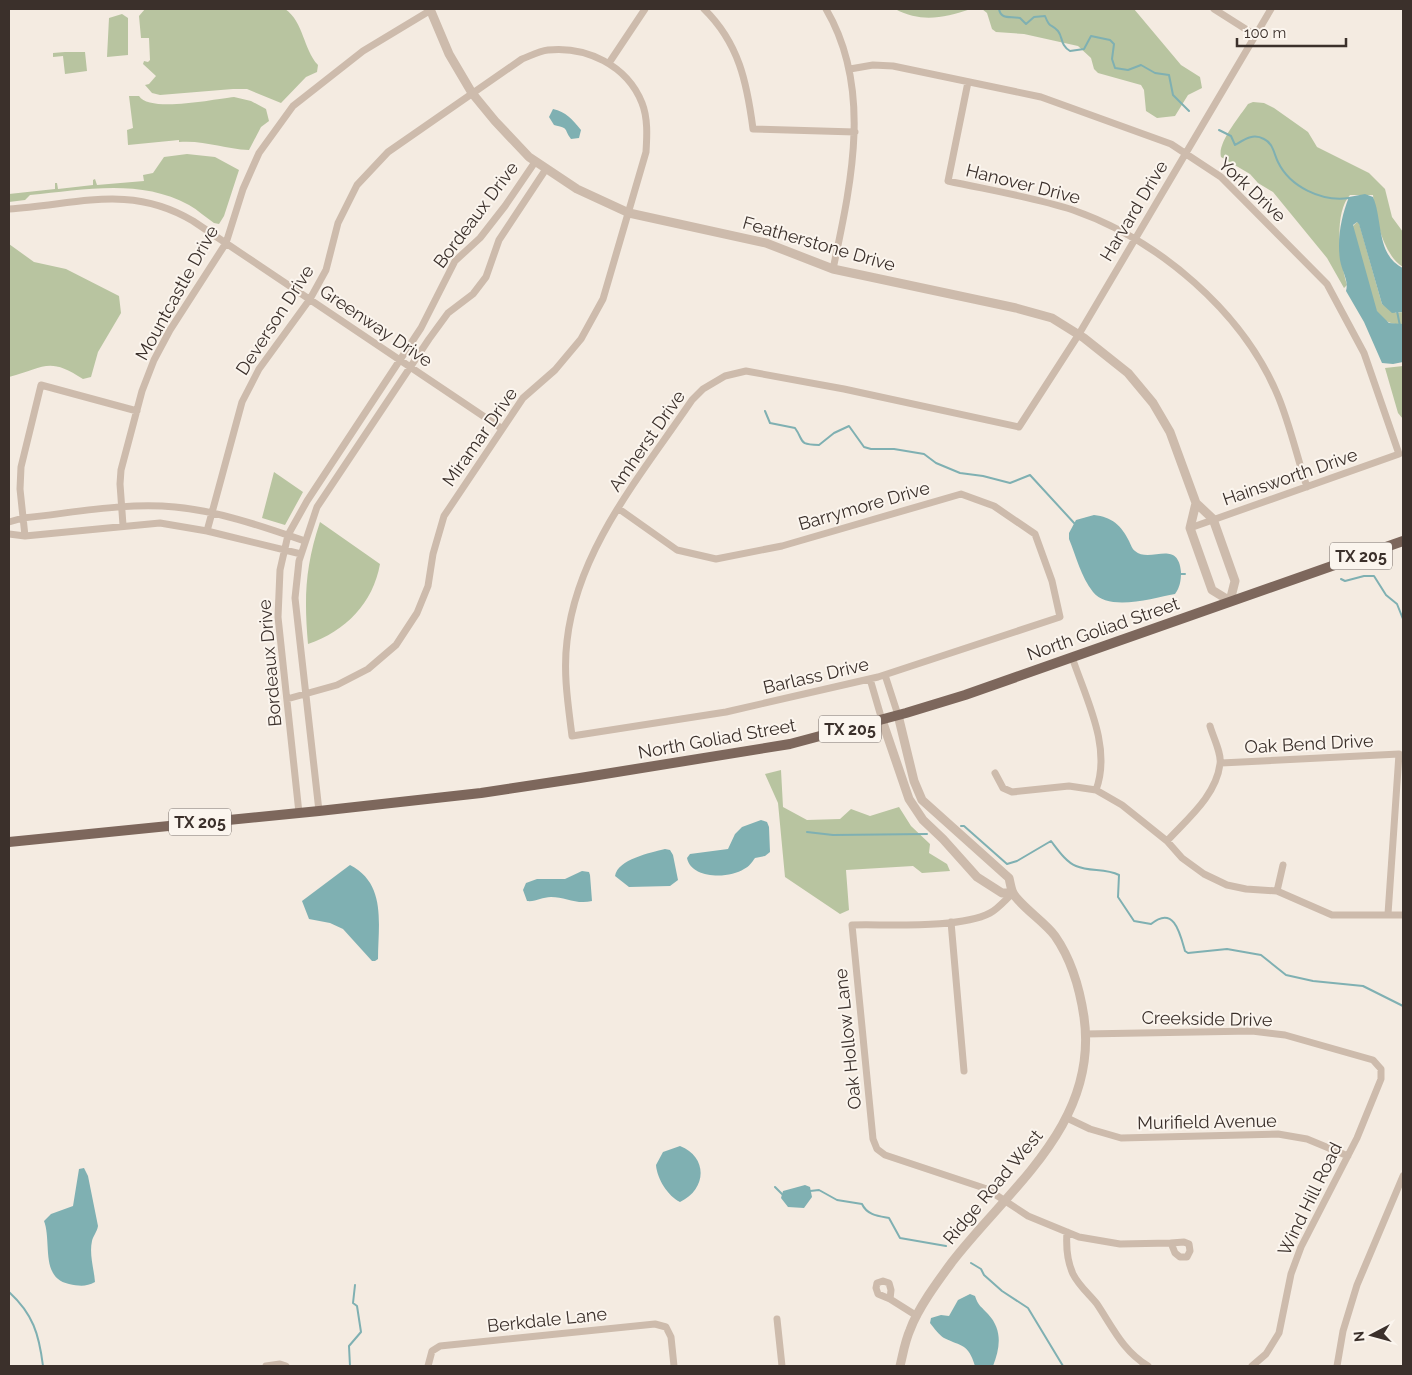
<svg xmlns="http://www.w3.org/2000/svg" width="1412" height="1375" viewBox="0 0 1412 1375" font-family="Raleway,sans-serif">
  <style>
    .green { fill: #b8c4a0 }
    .water { fill: #7fb0b2 }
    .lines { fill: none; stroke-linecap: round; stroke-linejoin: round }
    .stream { stroke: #7fb0b2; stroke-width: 2 }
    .minor { stroke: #cdbbac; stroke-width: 7 }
    .tertiary { stroke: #cdbbac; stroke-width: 9 }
    .primary { stroke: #7d675c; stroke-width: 10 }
    .labels { text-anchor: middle; stroke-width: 4; stroke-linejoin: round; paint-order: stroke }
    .shield { fill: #fbf5ee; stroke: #756b66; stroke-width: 1 }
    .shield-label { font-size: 16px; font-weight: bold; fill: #3b302b }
    .street-label { font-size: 18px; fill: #3b302b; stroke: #fbf5ee }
  </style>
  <rect width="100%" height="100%" fill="#f4ebe1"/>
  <!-- green -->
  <path class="green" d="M 145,9 L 285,9 C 304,22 303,49 318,65 L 317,72 L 306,77 L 281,103 L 247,89 L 233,89 L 160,95 L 152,93 L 145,85 L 149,84 L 156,76 L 143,64 L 144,61 L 148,62 L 150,60 L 149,38 L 141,38 L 139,16 Z
    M 895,9 L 971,9 C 943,18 922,23 895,9 Z
    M 982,9 L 1134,9 L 1181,65 L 1200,77 L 1202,88 L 1188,95 L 1175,116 L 1157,118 L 1146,111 L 1144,90 L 1141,85 L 1098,73 L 1094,69 L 1091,58 L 1078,46 L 1024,34 L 996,32 L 992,29 L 987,13 Z
    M 122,14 L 128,18 L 128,55 L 107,57 L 109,18 Z
    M 65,52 L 85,52 L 87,71 L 65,74 L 63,56 L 53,57 L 53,53 Z
    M 129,96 L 139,96 C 150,113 214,99 234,97 L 251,101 L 266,109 L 269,121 L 261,127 L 249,150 C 224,149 205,140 179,142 L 179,140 L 128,145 L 127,130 L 133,128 Z
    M 1253,102 L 1264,103 L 1274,108 L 1308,132 L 1317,147 L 1369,173 L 1385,189 L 1392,217 L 1403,232 L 1403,267 C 1383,255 1375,217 1373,195 L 1350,195 C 1333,214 1340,262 1347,285 L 1344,288 L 1327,258 L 1273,192 L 1258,183 L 1250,174 L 1221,157 C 1217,143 1240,116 1248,104 Z
    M 187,154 L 215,157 L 239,170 L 224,216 L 219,224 L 214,223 C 205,217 198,210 189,205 C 140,178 83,190 30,195 L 25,200 L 9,202 L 9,194 L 55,189 L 55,183 L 57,183 L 58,189 L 93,185 L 93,180 L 95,179 L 97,185 L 144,181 L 143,175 L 153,173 L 164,157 Z
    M 1357,222 L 1359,223 L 1382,304 L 1396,313 L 1403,312 L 1403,324 C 1395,325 1387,323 1381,317 C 1368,304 1359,251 1353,231 L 1353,226 Z
    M 9,244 L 34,262 L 66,269 L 119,296 L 121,313 L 98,352 L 91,377 L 83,379 C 48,356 44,368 9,377 Z
    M 1403,366 L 1403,419 L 1398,413 L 1385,368 Z
    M 274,472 L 303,492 L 285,525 L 262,518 Z
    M 320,522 L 380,564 C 373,603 346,631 308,644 C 304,598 305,567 320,522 Z
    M 781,770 L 783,807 L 807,820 L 840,819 L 851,809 L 870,816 L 899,807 L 911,826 L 930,844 L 929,853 L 947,864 L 950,871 L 922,873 L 913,866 L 846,870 L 849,910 L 840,914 L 785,877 L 778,803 L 765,774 Z"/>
  <!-- water -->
  <path class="water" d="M 553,109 C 566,112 572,119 581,130 L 579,138 L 571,139 C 563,128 570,129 554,125 L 549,117 Z
    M 1365,194 L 1373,197 C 1383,220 1376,255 1403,268 L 1403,312 L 1392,313 L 1382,304 L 1359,224 L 1357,222 L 1353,225 L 1377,311 L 1389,323 L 1403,324 L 1403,362 L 1393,364 L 1382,363 L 1364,322 L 1346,291 C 1349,280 1342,272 1340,260 C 1337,239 1341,217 1349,197 Z
    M 1094,515 C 1112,517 1121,525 1129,541 C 1131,545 1132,549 1135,551 C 1150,564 1178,538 1181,572 C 1181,581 1180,587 1175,594 C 1153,598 1109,612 1093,592 C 1081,577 1076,556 1069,539 L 1069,533 L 1076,520 Z
    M 761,820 L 767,822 L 769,827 L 770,852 L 765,856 L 755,858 C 752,862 749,867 744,869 C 729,879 691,879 687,858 L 690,854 L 728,849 L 735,834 L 742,827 Z
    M 665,849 L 670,850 L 673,855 L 678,880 L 670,886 L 629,887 L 615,876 C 618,859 650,853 665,849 Z
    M 350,865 C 387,884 378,925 378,959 L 375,961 L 372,961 L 343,929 L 330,923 L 309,919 L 302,901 Z
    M 582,871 L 589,872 L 590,875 L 592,901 C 577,905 565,897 551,897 C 542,897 536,902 527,901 L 523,890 L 526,883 L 537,879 L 565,879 Z
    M 680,1146 C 708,1157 707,1189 680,1202 C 668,1196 657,1179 656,1165 L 663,1152 Z
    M 84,1168 L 88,1176 L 98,1226 C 97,1232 93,1236 92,1241 C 89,1254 94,1269 95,1282 C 86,1287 79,1286 69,1284 C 40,1278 52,1242 44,1221 L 51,1214 L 73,1206 L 79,1169 Z
    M 805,1185 L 810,1187 L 812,1197 L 804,1208 L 788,1207 L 781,1198 L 783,1191 Z
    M 970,1294 L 975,1296 C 978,1306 982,1307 988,1314 C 1003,1330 1000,1348 993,1366 L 975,1366 C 968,1343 962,1347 944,1338 C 939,1335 934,1328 930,1323 L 931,1318 L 941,1315 L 949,1316 L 958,1300 Z"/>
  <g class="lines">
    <!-- stream -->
    <path class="stream" d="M 999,9 C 1001,20 1010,16 1020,18 L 1026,24 L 1034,17 L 1045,16 C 1050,29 1051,23 1058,31 C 1063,37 1060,45 1070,51 L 1084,49 L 1091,36 L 1110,40 L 1114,44 L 1112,59 L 1115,68 L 1128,70 L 1141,65 L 1155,73 L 1169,75 L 1173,95 L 1189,111
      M 1219,130 L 1231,136 L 1235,145 C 1245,139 1253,133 1264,139 C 1273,143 1274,154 1278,162 C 1290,187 1322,202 1349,198
      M 1397,311 L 1400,326
      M 765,411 L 770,423 L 795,428 C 805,442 797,444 819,445 L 834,433 L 849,426 L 864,447 L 871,449 L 894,449 L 924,454 L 936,463 L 960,473 L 983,476 L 1010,483 L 1030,475 L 1075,524
      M 1179,574 L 1185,574
      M 1341,579 L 1345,581 L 1364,576 L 1374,576 L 1386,595 L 1397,604 L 1403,619
      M 961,826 L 964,826 L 1007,864 L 1017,861 L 1051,841 C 1058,850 1066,862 1076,866 C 1090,872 1105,868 1119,875 L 1118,897 L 1134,921 L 1151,924 C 1174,905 1180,933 1185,951 L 1188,953 L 1227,949 L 1261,955 L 1286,975 L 1313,981 L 1363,986 L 1403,1006
      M 807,832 L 833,835 L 927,834
      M 775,1187 L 783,1195
      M 810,1191 L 819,1190 L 837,1200 L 862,1204 C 867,1215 878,1216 889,1218 L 900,1238 L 946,1246
      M 971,1263 L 981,1269 L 984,1275 L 1002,1291 L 1028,1308 L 1063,1366
      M 9,1292 C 33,1314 39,1334 43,1366
      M 350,1366 L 349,1346 L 361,1332 L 357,1306 L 353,1303 L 355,1285"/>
    <!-- minor -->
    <path class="minor" d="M 704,9 C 739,43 747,83 753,129 L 855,132
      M 826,9 C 873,89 851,184 833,269
      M 1214,9 L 1255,35
      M 609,63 L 645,9
      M 850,69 L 873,65 L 893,66 L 1041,97 L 1171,144 L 1221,177 L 1327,284 L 1364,353 L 1399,454 L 1190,528
      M 968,82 L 948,181 C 989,190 1033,197 1073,210 C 1159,240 1243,312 1278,396 C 1290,425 1297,457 1307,487
      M 9,209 C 76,205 130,183 193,221 L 501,428
      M 619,509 L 677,550 L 716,559 L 782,546 L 961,494 L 994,506 L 1035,534 L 1052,581 L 1060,617 L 878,677 L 726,712 L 572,736 C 568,704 563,673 567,641 C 577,549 642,474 692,400 L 703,389 L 725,376 L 746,371 L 844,389 L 1019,427 L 1079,334 L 1271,9
      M 9,522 L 23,518 C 73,513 125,502 175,507 C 219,511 264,527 305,541
      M 123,525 L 120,484 L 121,470 L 142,391 L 154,360 L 170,330 L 226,243 L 243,189 L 259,153 L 293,106 L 363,51 L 431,10
      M 207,531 L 242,402 L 259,369 L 310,299 L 326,270 L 338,223 L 357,185 L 388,152 L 522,59 C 530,56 539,51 548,50 C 586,46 627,65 642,103 C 648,118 647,136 646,152 L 603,299 L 581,339 L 555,370 L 523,398 L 444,516 L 433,554 L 428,586 L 417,613 L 396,645 L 368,669 L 337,685 L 287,699
      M 9,534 L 25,536 L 160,523 L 207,531 L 301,554
      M 25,536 L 20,489 L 21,467 L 41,385 L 137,411
      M 1072,657 C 1086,699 1112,747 1096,790
      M 885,675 L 898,715
      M 870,679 L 882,720
      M 1221,763 L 1399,754 L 1388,914
      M 995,773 L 1003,788 L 1012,792 L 1069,786 L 1096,790 L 1122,805 L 1167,841 L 1182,858 L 1204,874 L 1227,885 L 1246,889 L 1277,891 L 1332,915 L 1403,915
      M 319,811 L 295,598 L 299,561 L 317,507 L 429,339 L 448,313 L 473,294 L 486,277 L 499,240 L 546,169
      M 299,813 L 278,617 L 280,570 L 288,535 L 307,501 L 421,328 L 455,261 L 480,238 L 505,206 L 535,162
      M 1167,841 C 1187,819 1216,796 1220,764 C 1222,754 1213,737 1210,726
      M 1277,891 L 1283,865
      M 1013,893 C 1006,899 998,909 990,913 C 959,929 888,924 852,925 L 873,1139 L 877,1149 L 885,1155 L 987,1189 L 1028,1216 L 1079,1237 L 1120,1244 L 1171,1243
      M 951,922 L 964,1071
      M 1085,1034 L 1252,1031 L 1285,1035 L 1373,1060 L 1381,1069 L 1381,1079 L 1357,1138 L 1301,1247 L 1291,1274 L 1279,1333 L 1266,1354 L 1252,1366
      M 1067,1118 L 1090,1129 L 1121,1138 L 1278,1134 L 1307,1139 L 1348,1156
      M 1067,1232 C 1066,1246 1067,1261 1073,1274 C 1079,1286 1089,1294 1097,1304 C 1113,1328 1123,1351 1148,1366
      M 1184,1242 L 1189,1244 L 1190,1251 L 1187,1257 L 1180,1257 L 1175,1253 L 1171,1243 Z
      M 883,1281 L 889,1283 L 891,1290 L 890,1299 L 878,1294 L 876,1288 L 877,1283 Z
      M 890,1299 L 917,1316
      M 777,1319 L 782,1366
      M 266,1366 L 280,1364 L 286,1366
      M 428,1366 L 432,1351 L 440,1346 L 655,1324 L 666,1327 L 671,1337 L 674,1366
      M 1337,1366 L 1343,1331 L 1357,1285 L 1403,1176"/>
    <!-- tertiary -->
    <path class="tertiary" d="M 430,9 L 449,54 L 472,93 L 495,121 L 529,157 L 577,189 L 629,213 L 766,243 L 833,269 L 1016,308 L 1052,318 L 1084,338 L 1128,373 L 1153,403 L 1170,432 L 1196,503 L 1190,528 L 1212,590 L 1230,601 L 1235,581 L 1213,519 L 1196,503
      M 898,715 L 914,781 L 922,800 L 1009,878 C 1010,882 1011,889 1013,893 C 1020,906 1045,922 1055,936 C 1071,959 1080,990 1084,1017 C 1099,1124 1009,1188 952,1262 C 938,1281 918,1308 910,1330 C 905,1341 903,1354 900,1366
      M 882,720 L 909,799 L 923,820 L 943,839 L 977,877 L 1002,893 L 1013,893"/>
    <!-- primary -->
    <path class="primary" d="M 9,842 L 319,811 L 481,793 L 580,778 L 790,744 L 906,713 L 965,695 L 1403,541"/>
  </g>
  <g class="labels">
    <!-- shield labels -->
    <g class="shield">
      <rect x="1330" y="542.5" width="62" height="27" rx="4"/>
      <rect x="819" y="715.5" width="62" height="27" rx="4"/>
      <rect x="169" y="808.5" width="62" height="27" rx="4"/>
    </g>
    <g class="shield-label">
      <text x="1361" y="562">TX 205</text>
      <text x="850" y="735">TX 205</text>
      <text x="200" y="828">TX 205</text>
    </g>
    <!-- street labels -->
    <g class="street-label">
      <text transform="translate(1023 184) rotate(14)" y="6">Hanover Drive</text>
      <text transform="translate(1252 190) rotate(43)" y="6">York Drive</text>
      <text transform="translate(1134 211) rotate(-59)" y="6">Harvard Drive</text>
      <text transform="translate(476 215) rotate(-53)" y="6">Bordeaux Drive</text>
      <text transform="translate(819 244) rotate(16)" y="6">Featherstone Drive</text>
      <text transform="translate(177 293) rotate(-61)" y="6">Mountcastle Drive</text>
      <text transform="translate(275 320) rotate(-57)" y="6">Deverson Drive</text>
      <text transform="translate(376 326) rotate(34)" y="6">Greenway Drive</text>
      <text transform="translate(480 437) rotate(-55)" y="6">Miramar Drive</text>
      <text transform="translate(647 441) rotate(-55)" y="6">Amherst Drive</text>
      <text transform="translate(1290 477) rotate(-19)" y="6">Hainsworth Drive</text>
      <text transform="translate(864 506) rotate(-16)" y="6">Barrymore Drive</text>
      <text transform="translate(1103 629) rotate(-19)" y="6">North Goliad Street</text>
      <text transform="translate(270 663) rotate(-95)" y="6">Bordeaux Drive</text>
      <text transform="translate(816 676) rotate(-13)" y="6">Barlass Drive</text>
      <text transform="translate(717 739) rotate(-10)" y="6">North Goliad Street</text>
      <text transform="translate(1309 744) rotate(-3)" y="6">Oak Bend Drive</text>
      <text transform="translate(1207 1019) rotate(1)" y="6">Creekside Drive</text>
      <text transform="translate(848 1039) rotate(-96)" y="6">Oak Hollow Lane</text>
      <text transform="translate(1207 1122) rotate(-1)" y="6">Murifield Avenue</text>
      <text transform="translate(993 1187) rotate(-50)" y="6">Ridge Road West</text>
      <text transform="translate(1310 1199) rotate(-64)" y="6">Wind Hill Road</text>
      <text transform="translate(547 1320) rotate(-6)" y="6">Berkdale Lane</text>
    </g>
  </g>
  <!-- border -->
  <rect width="1412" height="1375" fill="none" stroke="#3b302b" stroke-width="20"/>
  <!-- north arrow -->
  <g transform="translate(1372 1335) rotate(264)" stroke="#fbf5ee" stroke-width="4" paint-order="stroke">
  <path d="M0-4L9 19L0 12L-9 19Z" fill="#3b302b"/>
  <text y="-8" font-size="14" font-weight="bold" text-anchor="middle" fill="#3b302b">N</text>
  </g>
  <!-- scale -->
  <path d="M1237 38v8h109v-8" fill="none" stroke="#3b302b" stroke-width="2.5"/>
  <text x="1244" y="38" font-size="15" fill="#3b302b" stroke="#fbf5ee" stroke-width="4" paint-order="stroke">100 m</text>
</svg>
